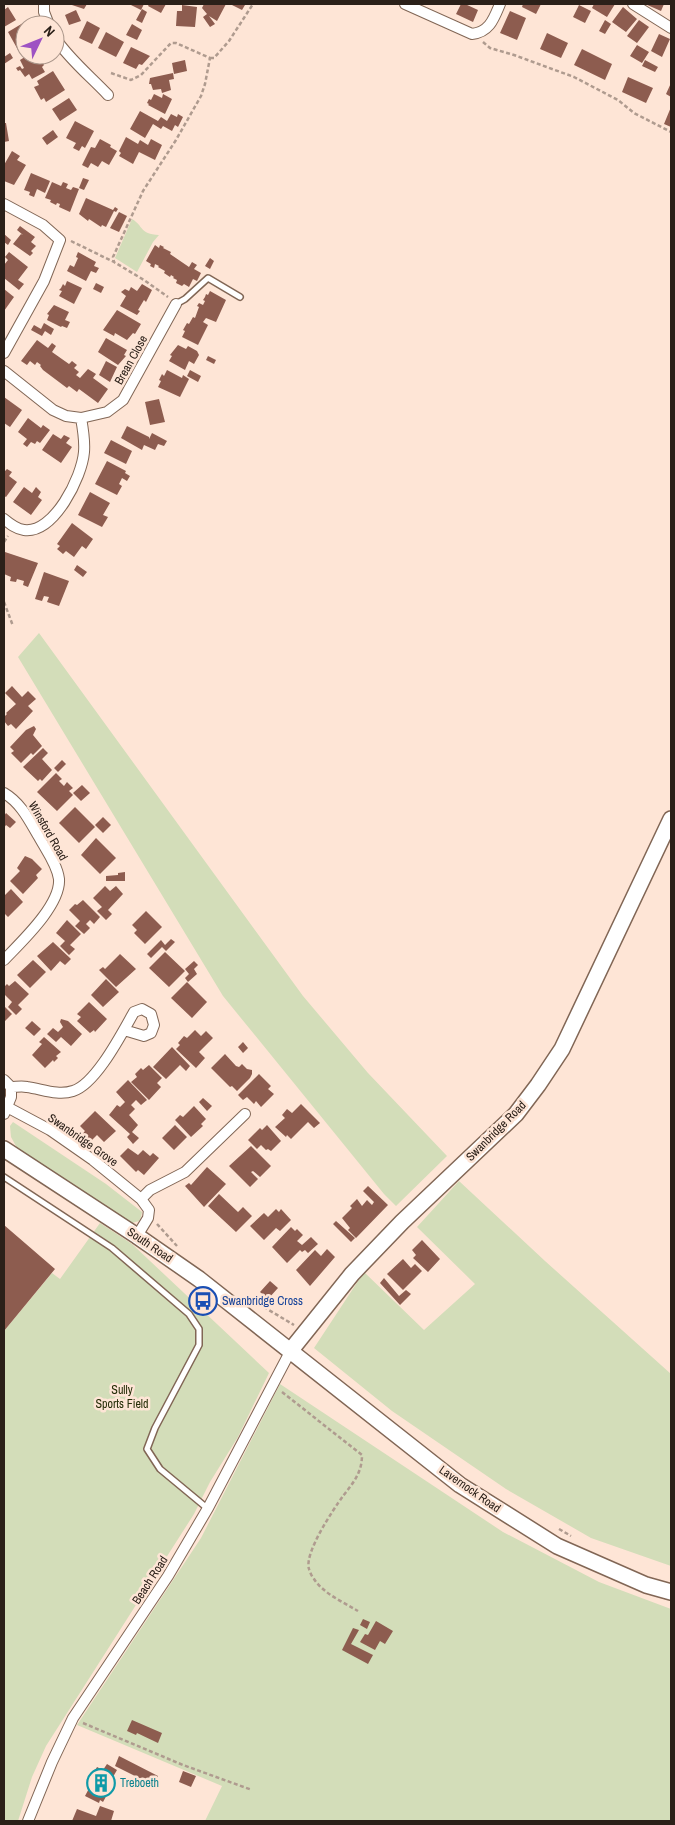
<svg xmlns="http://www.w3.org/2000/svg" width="675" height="1825" viewBox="0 0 675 1825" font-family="'Archivo Narrow',sans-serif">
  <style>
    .green { fill: #d3ddb9 }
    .building { fill: #8d5c4f }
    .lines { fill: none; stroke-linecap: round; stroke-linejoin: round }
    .lane-casing { stroke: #816655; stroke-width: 8 }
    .street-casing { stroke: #816655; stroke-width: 12 }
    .secondary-casing { stroke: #816655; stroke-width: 18 }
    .path { stroke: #af9b8f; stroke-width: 2.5; stroke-dasharray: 4 2.5; stroke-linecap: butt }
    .lane { stroke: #fff; stroke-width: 5 }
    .street { stroke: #fff; stroke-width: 10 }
    .secondary { stroke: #fff; stroke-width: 15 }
    .labels { text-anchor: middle; stroke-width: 5; stroke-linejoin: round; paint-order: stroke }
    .street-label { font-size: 12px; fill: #2b2019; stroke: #fee5d6 }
    .transit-label { font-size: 12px; fill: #164399; stroke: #fee5d6; text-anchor: start }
    .park-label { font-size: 12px; fill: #262e08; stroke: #fee5d6 }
    .culture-label { font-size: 12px; fill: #0d838f; stroke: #fee5d6; text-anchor: start }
  </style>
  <rect width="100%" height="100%" fill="#fee5d6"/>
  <!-- green -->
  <path class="green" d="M 132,219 C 144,226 139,234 159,235 L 153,242 L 137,272 L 115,258 Z
    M 39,633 L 303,996 L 368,1073 L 447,1156 L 396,1206 L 384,1194 L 223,996 L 18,657 Z
    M 13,1122 L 106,1184 L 142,1212 L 141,1217 L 139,1221 L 132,1223 L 125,1219 L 17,1148 L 11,1137 L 10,1126 Z
    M 459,1181 L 545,1261 L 671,1374 L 671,1566 L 591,1538 L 506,1489 L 392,1411 L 314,1348 L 364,1272 L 424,1330 L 475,1284 L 417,1227 Z
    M 100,1223 L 132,1244 L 269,1373 L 238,1437 L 210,1482 L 194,1514 L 46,1746 L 32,1777 L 18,1821 L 4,1821 L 4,1331 L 52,1273 L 60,1279 Z
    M 280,1384 L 503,1532 L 599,1582 L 671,1609 L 671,1821 L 205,1821 L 222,1786 L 77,1725 L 201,1538 Z"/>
  <!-- building -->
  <path class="building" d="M 69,4 L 87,4 L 84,9 Z
    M 129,4 L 144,4 L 141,10 Z
    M 149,4 L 166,4 L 161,13 L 148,6 Z
    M 204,4 L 226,4 L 217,21 L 209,16 L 215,24 L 210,27 L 203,17 L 207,14 L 202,8 Z
    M 230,4 L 244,4 L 245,5 L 242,10 Z
    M 461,4 L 465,4 L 478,10 L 473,22 L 456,14 Z
    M 523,4 L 541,4 L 536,14 L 522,7 Z
    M 594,4 L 615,4 L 607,17 L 592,8 Z
    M 645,4 L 664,4 L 661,11 Z
    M 182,5 L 197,7 L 195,27 L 176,26 L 177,11 L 182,11 Z
    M 579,5 L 591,11 L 585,23 L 573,17 Z
    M 8,7 L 16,20 L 4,27 L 4,10 Z
    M 623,7 L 637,19 L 626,32 L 612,22 Z
    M 142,9 L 147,12 L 142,23 L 136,20 Z
    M 76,10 L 81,21 L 69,25 L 65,15 Z
    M 510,11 L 526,18 L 517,40 L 500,33 Z
    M 605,20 L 611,24 L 605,34 L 599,31 Z
    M 639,20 L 649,27 L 637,43 L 627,36 Z
    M 87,21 L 100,28 L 92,44 L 79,38 Z
    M 23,23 L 25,27 L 25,46 L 18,50 L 8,32 Z
    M 132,24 L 142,30 L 137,40 L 126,35 Z
    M 106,32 L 124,42 L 116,57 L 98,48 Z
    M 547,33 L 568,43 L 561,58 L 540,49 Z
    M 659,34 L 670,39 L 662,57 L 651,51 Z
    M 637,45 L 649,52 L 642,63 L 630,56 Z
    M 131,47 L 150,56 L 142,65 L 139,64 L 136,69 L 123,63 Z
    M 582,49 L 612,64 L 605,80 L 574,65 Z
    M 10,53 L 13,58 L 4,64 L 4,57 Z
    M 28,55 L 42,55 L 44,59 L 42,61 L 44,65 L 42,67 L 45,72 L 32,79 L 29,74 L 25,77 L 20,70 L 18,71 L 16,68 L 20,66 L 22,69 L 24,68 L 20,60 Z
    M 185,60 L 187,71 L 174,74 L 172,63 Z
    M 645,60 L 658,67 L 655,72 L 642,66 Z
    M 53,71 L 65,90 L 46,102 L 44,98 L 41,100 L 34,87 L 39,85 L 37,81 Z
    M 173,73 L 174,79 L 169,80 L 171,90 L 162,93 L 161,89 L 153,90 L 151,84 L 149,84 L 150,78 Z
    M 628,77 L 653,88 L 646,103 L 622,92 Z
    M 671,83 L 671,97 L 666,94 Z
    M 154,94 L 162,98 L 163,94 L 172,99 L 165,114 L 148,105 L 149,104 L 147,103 L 149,99 L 151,100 Z
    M 69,98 L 77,110 L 60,121 L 52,109 Z
    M 671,107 L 671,127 L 664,124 Z
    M 140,111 L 158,121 L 161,117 L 167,121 L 171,114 L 177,117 L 178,114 L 183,117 L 178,127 L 175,125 L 172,131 L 163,126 L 161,129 L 153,124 L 145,138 L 130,129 Z
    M 75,121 L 94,131 L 85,148 L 82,146 L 79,151 L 73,148 L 76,143 L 66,138 Z
    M 4,123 L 6,123 L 9,141 L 4,142 Z
    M 53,130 L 58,137 L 47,145 L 42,138 Z
    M 126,137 L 138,144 L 140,140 L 148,145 L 151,139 L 162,145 L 155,160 L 139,152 L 133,164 L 119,156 L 121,153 L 119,151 Z
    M 100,139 L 111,145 L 110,147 L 117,151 L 109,165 L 102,161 L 98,167 L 91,163 L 88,168 L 82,165 L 91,147 L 95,148 Z
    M 12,151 L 20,156 L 17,160 L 26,165 L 14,185 L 4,181 L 4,165 Z
    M 31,173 L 50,181 L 45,193 L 37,189 L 34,197 L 29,195 L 30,192 L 24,190 Z
    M 83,178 L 89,180 L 84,190 L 79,188 Z
    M 52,182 L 61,186 L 63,182 L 68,184 L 66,188 L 71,190 L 73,187 L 79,189 L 70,212 L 59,207 L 60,204 L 57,203 L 56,205 L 50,202 L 51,200 L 45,198 Z
    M 86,198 L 113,210 L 115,207 L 118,209 L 116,212 L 114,211 L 106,227 L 102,225 L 101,227 L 89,219 L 88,221 L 79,214 Z
    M 119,212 L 127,216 L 119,232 L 110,228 Z
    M 20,226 L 35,237 L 31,242 L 36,246 L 31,251 L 33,253 L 30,256 L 13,244 L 21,234 L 23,235 L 17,230 Z
    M 4,234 L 11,240 L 8,245 L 4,242 Z
    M 155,245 L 159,248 L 160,245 L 164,247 L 163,248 L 171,252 L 170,254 L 189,267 L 192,262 L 197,265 L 194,269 L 201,273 L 197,281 L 193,279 L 189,287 L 184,284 L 182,286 L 176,283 L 177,280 L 173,278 L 174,277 L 171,275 L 170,277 L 164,273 L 165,271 L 158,267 L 159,266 L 155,264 L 154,268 L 150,266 L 151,264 L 146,261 Z
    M 9,252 L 28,267 L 18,280 L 24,284 L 19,290 L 4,278 L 4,265 L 8,260 L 5,257 Z
    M 78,252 L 96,262 L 94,266 L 99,268 L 96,273 L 91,271 L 86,281 L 67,271 L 70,265 L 74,267 L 78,258 L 76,257 Z
    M 210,258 L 214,261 L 210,269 L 205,266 Z
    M 67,281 L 82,288 L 74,304 L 59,296 L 62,291 L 59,290 L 61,288 L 63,284 L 65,286 Z
    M 96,283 L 104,287 L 101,293 L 93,289 Z
    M 142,284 L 152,290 L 146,302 L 144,300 L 138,310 L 140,311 L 137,315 L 120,306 L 126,296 L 121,292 L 125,289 L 129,291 L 131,287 L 137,291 Z
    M 4,289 L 14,297 L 4,311 Z
    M 210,291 L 226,300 L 216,322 L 206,318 L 203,322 L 208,325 L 198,345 L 182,337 L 185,331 L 183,330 L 187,323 L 189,324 L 193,317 L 195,318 L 199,307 L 197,306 L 199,303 L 203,305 L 205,301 L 203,300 L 205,297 L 206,294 L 208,295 Z
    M 54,305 L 69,312 L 65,320 L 70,322 L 67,328 L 62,326 L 61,327 L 47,320 L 49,315 L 47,314 Z
    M 117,310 L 141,324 L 135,334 L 133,333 L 127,340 L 115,333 L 114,336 L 103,330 Z
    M 44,323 L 54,329 L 51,335 L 45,331 L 42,336 L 31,330 L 34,325 L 41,329 Z
    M 106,338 L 127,350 L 124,355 L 126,356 L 118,365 L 98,352 Z
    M 37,340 L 48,348 L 52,343 L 56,346 L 52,352 L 69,364 L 72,361 L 77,365 L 74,368 L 79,372 L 76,375 L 80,378 L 88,369 L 96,374 L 93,378 L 108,389 L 98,403 L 79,389 L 77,392 L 69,386 L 67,388 L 43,370 L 40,366 L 41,365 L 37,362 L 35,365 L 30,361 L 27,365 L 21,361 Z
    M 178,345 L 186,349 L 188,346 L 197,351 L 199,355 L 194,364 L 189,361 L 185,370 L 169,361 L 172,356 L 170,355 Z
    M 208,356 L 216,360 L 214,364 L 206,360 Z
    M 106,361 L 117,367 L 110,382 L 99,375 Z
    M 167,370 L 182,378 L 183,375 L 189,379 L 180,397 L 158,387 L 161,381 L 159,380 L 162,374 L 164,376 Z
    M 190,370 L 201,376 L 198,382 L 187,376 Z
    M 4,397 L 22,410 L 10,427 L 4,423 Z
    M 159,399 L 165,422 L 150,425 L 145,402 Z
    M 28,418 L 41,428 L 43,425 L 50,430 L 40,443 L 37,441 L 35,444 L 31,442 L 27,447 L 23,444 L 27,439 L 18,432 Z
    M 127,426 L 149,437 L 149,439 L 152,433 L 167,441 L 164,446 L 158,444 L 155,450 L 144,445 L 142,450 L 121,438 Z
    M 53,434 L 61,439 L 64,435 L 70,438 L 66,443 L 72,447 L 61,463 L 42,450 Z
    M 111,440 L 132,451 L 126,464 L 104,453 Z
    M 107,461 L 126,471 L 125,473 L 130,476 L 127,481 L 122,478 L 119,484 L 122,486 L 117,495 L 95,484 Z
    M 7,469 L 12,472 L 9,476 L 17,482 L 6,497 L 4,496 L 4,472 Z
    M 24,487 L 32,493 L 36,487 L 41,492 L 38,497 L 42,500 L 31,515 L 13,502 Z
    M 90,492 L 110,503 L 103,515 L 108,517 L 102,527 L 78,515 Z
    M 72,523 L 93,539 L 86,549 L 82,546 L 74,557 L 66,551 L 63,554 L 57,549 L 60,546 L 57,544 Z
    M 5,552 L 38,563 L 28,587 L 23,585 L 24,581 L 17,579 L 16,582 L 10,581 L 11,577 L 4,574 Z
    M 77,565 L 87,572 L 83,577 L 74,570 Z
    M 44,572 L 69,581 L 59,606 L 47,602 L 49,597 L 44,596 L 42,601 L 35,599 Z
    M 12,686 L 22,697 L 28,691 L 36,699 L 28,706 L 33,711 L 16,729 L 11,724 L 8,726 L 4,721 L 4,715 L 5,716 L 7,714 L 6,713 L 16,704 L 5,693 Z
    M 34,726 L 36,729 L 33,735 L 42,746 L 33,755 L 31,753 L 21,763 L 11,753 L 14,751 L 10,747 L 26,730 Z
    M 43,748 L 48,753 L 42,759 L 52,770 L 42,781 L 40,779 L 38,781 L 23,767 Z
    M 62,760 L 66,764 L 58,772 L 54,768 Z
    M 56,773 L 62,779 L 59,781 L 64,786 L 67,782 L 73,788 L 69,791 L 73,795 L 57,811 L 37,792 Z
    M 82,785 L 90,793 L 81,801 L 73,793 Z
    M 75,807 L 95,827 L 79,843 L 59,823 Z
    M 6,813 L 16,822 L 10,828 L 6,825 L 4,828 L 4,816 Z
    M 103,817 L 111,825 L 103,833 L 95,825 Z
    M 96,838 L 116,858 L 100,874 L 81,855 Z
    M 25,856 L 32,859 L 42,869 L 36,875 L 38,878 L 23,894 L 10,881 L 20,871 L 17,868 Z
    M 125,872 L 125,881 L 106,881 L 106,876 L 118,875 L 118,873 Z
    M 105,886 L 110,891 L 116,886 L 123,894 L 108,910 L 112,914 L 106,920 L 97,911 L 102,907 L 93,898 Z
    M 11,889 L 23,902 L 8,917 L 4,913 L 4,896 Z
    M 83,900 L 100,917 L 94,924 L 90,920 L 86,924 L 90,928 L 84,934 L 75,926 L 80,921 L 69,910 L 75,904 L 77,905 Z
    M 146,911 L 162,927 L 145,944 L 134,933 L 137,930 L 132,925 Z
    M 67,920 L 81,934 L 70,945 L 75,949 L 69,955 L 60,946 L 65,941 L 56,933 Z
    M 171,939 L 175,942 L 166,951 L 162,947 L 151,958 L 147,954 L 161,940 L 165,945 Z
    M 53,942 L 71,959 L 65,965 L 60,961 L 51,971 L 37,956 Z
    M 165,952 L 185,971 L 169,987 L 149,968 Z
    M 120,954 L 136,969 L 116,987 L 99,970 L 103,967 L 105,969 Z
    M 33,960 L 46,972 L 30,988 L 17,975 Z
    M 194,961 L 198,965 L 194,969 L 197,974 L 188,982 L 185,978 L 189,974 L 185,969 Z
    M 106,979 L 119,992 L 103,1007 L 91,995 Z
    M 15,981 L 29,994 L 18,1005 L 22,1009 L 16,1015 L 8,1007 L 12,1002 L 4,994 L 4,987 L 7,984 L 9,986 Z
    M 187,982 L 207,1002 L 192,1018 L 171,998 Z
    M 89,1002 L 107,1019 L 95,1032 L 94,1030 L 90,1033 L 77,1021 L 81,1017 L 77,1014 Z
    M 4,1006 L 12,1014 L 4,1022 Z
    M 61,1019 L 68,1021 L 82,1034 L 71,1046 L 61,1037 L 56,1042 L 47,1034 L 53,1028 L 58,1032 L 63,1027 L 60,1022 Z
    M 32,1021 L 41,1029 L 34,1036 L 25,1028 Z
    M 195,1030 L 201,1036 L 206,1031 L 213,1038 L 199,1052 L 205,1058 L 196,1068 L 176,1049 L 180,1045 L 178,1043 L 184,1036 L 187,1038 Z
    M 44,1037 L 61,1052 L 56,1056 L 58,1058 L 54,1062 L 53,1060 L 45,1068 L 32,1055 L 42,1044 L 39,1042 Z
    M 243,1042 L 248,1048 L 243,1053 L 238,1047 Z
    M 172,1047 L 190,1066 L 186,1071 L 180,1065 L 166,1079 L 153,1067 Z
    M 225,1054 L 236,1066 L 239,1067 L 242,1064 L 247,1069 L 252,1070 L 252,1074 L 250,1078 L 237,1091 L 232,1086 L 230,1087 L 211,1068 Z
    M 149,1065 L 162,1078 L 157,1083 L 161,1087 L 149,1100 L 131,1082 L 137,1077 L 135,1074 L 141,1068 L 143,1070 Z
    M 259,1074 L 271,1086 L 268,1089 L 274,1094 L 261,1107 L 256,1101 L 254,1104 L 247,1097 L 243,1100 L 238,1095 Z
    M 128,1080 L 147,1100 L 141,1105 L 136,1100 L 131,1105 L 135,1109 L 129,1115 L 138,1125 L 132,1132 L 139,1138 L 133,1144 L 127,1137 L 130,1134 L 109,1115 L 117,1105 L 120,1107 L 125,1102 L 116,1092 Z
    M 203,1098 L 212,1106 L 207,1111 L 199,1102 Z
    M 301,1104 L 320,1123 L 314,1128 L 308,1122 L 291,1139 L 287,1135 L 286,1137 L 275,1127 L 285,1118 L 282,1115 L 287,1109 L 292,1113 Z
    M 194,1106 L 206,1119 L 201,1124 L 203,1126 L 191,1137 L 175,1120 L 180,1115 L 183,1117 Z
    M 95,1111 L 116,1131 L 104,1142 L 97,1135 L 89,1143 L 81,1135 L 85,1131 L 80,1126 Z
    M 175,1125 L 187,1137 L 174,1150 L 162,1138 Z
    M 267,1125 L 281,1141 L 271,1151 L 268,1149 L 266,1150 L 261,1145 L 257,1149 L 248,1140 L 260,1128 L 262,1130 Z
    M 251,1146 L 271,1166 L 260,1177 L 253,1171 L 251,1172 L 258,1179 L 250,1187 L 229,1166 Z
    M 128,1148 L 138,1155 L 143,1150 L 150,1156 L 153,1153 L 159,1158 L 144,1175 L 138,1170 L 136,1172 L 120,1156 Z
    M 207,1167 L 226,1184 L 204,1207 L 185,1186 L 189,1183 L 191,1185 Z
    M 368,1186 L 388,1205 L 356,1238 L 348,1230 L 350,1228 L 342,1218 L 352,1208 L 350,1206 L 357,1199 L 362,1206 L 367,1200 L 372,1205 L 374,1202 L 363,1191 Z
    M 219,1194 L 238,1212 L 243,1207 L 252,1216 L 236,1232 L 208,1206 Z
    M 276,1209 L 279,1212 L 281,1209 L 291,1220 L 280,1231 L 276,1228 L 264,1240 L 250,1226 L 264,1213 L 268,1217 Z
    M 336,1221 L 355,1238 L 351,1242 L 333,1224 Z
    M 4,1225 L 55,1269 L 4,1331 Z
    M 291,1227 L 295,1231 L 297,1229 L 303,1235 L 297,1241 L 302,1245 L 311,1237 L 318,1244 L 308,1253 L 305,1250 L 302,1252 L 300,1250 L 287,1263 L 272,1247 Z
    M 422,1240 L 440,1259 L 428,1272 L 413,1258 L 416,1255 L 412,1250 Z
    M 327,1249 L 335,1257 L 310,1286 L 296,1270 L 315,1250 L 321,1256 Z
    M 403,1259 L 411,1268 L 415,1264 L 422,1271 L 403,1290 L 387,1274 Z
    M 384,1278 L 399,1296 L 406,1290 L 411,1294 L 400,1305 L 380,1283 Z
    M 270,1281 L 278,1288 L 268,1299 L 260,1292 Z
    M 363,1619 L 370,1622 L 367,1629 L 360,1625 Z
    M 376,1621 L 393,1631 L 385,1644 L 380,1641 L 375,1650 L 360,1642 L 365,1634 L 368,1635 Z
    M 353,1628 L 359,1630 L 351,1644 L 373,1655 L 368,1664 L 342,1650 Z
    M 132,1720 L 162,1733 L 158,1743 L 137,1733 L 136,1735 L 127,1731 Z
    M 119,1756 L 158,1776 L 153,1785 L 115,1766 Z
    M 107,1764 L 117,1770 L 106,1789 L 109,1791 L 103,1802 L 100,1800 L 99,1803 L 85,1796 L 95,1777 L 92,1776 L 97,1767 L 103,1770 Z
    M 183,1771 L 196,1776 L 191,1787 L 179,1782 Z
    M 100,1806 L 114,1811 L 111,1821 L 72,1821 L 77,1809 L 96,1816 Z"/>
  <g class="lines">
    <defs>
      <path id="lane" d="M 176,304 L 185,299 L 208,278 L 240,297
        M 4,1177 L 112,1248 L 189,1314 L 199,1329 L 199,1345 L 155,1428 L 147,1449 L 160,1469 L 207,1508"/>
      <path id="street" d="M 44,4 L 44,12 L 49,25
        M 405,4 L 472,34 C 490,32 494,18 500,4
        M 633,4 L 671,28
        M 55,38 C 70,60 90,76 108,95
        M 4,204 L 43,225 L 60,240 L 44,281 L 4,353
        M 4,371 L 53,410 L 66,416 L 81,418
        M 4,519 C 10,524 16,529 24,530 C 54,534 82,477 84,452 C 85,440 83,429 81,418 L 107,412 L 123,400 L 176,304
        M 4,793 C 21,803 29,820 39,837 C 46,850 57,864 59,879 C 61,905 21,942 4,960
        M 4,1080 L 11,1087 L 11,1097 L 4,1114
        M 11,1087 C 16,1087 22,1086 27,1087 C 42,1089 58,1096 73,1091 C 96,1084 122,1033 134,1012 L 142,1009 L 151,1014 L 154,1025 L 151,1033 L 144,1036 L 124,1030
        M 7,1107 L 50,1130 L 93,1160 L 141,1199
        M 137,1236 L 148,1218 L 149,1210 L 141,1199 L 150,1190 L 185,1172 L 245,1114
        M 28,1821 L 52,1762 L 73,1718 L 168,1576 L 208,1508 L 291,1350"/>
      <path id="secondary" d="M 4,1149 L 137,1236 L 199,1279 L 460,1485 L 557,1546 L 646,1585 L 671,1592
        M 291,1350 L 352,1274 L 402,1222 L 516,1114 L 538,1085 L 562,1049 L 671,819"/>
    </defs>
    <!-- lane casing -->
    <use href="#lane" class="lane-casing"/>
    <!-- street casing -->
    <use href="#street" class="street-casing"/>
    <!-- secondary casing -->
    <use href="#secondary" class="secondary-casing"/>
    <!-- path -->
    <path class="path" d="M 483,42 L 490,48 L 514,55 L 574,77 L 618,100 L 634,113 L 671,132
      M 210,58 L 214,58 L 229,41 L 253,4
      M 111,73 L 131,80 L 141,75 L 171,43 L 176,43 L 210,58 L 205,84 L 201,96 L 176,140 L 143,191 L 113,257 L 114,262
      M 71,241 L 114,262 L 144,280 L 168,297
      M 4,542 L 8,536
      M 4,602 L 13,626
      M 157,1224 L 177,1246
      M 247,1297 L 294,1325
      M 282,1392 L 362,1455 C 362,1473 353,1483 343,1496 C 333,1510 304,1553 309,1569 C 310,1572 312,1577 314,1579 C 324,1594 343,1602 358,1611
      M 559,1529 L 571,1536
      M 83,1723 L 183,1765 L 252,1790"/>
    <!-- lane -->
    <use href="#lane" class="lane"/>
    <!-- street -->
    <use href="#street" class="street"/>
    <!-- secondary -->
    <use href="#secondary" class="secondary"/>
  </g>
  <!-- icons -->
  <defs>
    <symbol id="bus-ring" viewBox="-11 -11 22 22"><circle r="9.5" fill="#fee5d6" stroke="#1a4fb4" stroke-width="1.5"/><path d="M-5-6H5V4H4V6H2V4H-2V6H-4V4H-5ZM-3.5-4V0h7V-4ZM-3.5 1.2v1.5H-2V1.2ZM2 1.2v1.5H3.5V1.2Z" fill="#1a4fb4"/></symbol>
    <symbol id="building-ring" viewBox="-11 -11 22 22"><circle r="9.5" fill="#fee5d6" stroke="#0f9aa8" stroke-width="1.5"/><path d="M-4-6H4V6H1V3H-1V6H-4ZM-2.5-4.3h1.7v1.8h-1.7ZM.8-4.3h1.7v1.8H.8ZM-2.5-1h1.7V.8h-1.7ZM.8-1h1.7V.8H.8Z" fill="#0f9aa8"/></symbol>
  </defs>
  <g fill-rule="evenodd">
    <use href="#bus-ring" x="187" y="1285" width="32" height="32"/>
    <use href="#building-ring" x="85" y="1767" width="32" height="32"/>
  </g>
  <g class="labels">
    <!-- street labels -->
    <g class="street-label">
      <text transform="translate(131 360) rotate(-61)" y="4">Brean Close</text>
      <text transform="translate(48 831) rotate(60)" y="4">Winsford Road</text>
      <text transform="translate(496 1131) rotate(-45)" y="4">Swanbridge Road</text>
      <text transform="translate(83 1140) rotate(35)" y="4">Swanbridge Grove</text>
      <text transform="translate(150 1245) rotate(34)" y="4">South Road</text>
      <text transform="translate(470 1489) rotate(35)" y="4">Lavernock Road</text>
      <text transform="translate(150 1580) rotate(-57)" y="4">Beach Road</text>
    </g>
    <!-- transit labels -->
    <g class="transit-label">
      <text x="222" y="1305">Swanbridge Cross</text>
    </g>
    <!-- park labels -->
    <g class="park-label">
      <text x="122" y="1394">Sully<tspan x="122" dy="14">Sports Field</tspan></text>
    </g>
    <!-- culture labels -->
    <g class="culture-label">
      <text x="120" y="1787">Treboeth</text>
    </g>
  </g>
  <!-- border -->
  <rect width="675" height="1825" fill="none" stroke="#2b2019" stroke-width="10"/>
  <!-- north arrow -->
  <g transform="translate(40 40) rotate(47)"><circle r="24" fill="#fee5d6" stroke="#aa968a"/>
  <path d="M0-4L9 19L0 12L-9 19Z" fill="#9e52c3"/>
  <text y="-8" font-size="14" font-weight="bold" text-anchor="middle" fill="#2b2019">N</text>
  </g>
</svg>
